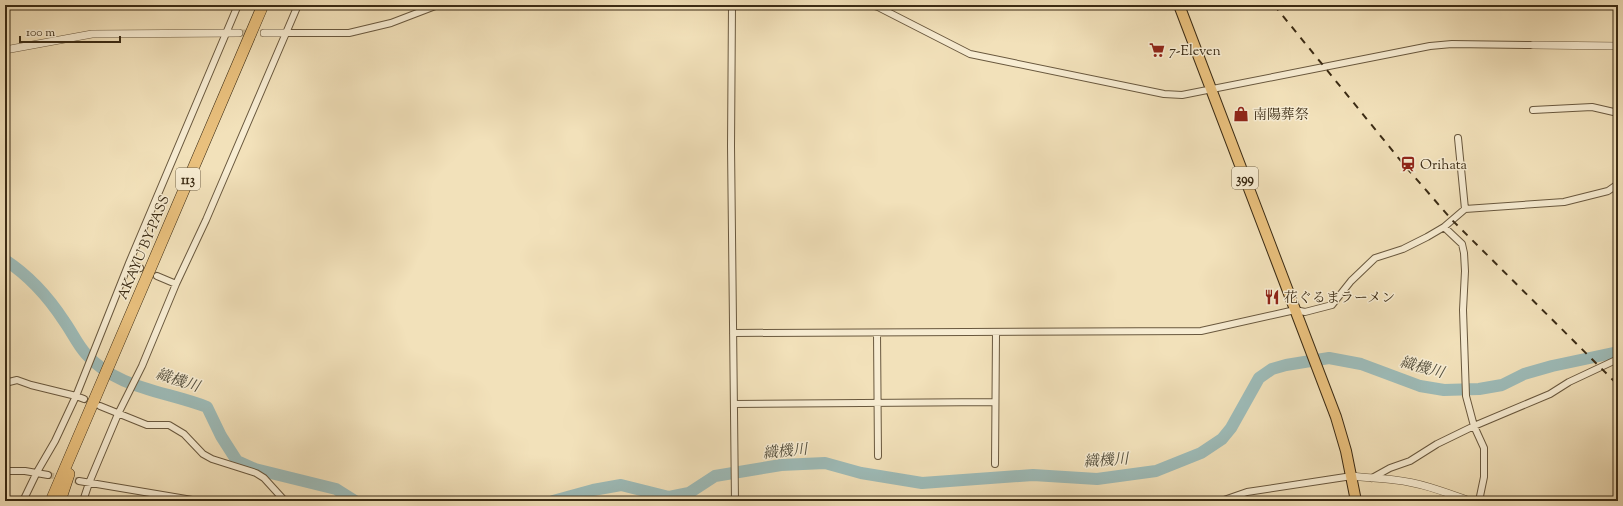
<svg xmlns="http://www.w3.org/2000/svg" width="1623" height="506" viewBox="0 0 1623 506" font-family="'Sorts Mill Goudy','Noto Serif JP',serif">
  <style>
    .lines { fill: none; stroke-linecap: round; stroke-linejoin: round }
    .river { stroke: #9dbbb8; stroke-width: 12 }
    .minor-tunnel { stroke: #cdbd99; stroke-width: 6; stroke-dasharray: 6 3; stroke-linecap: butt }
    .tertiary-tunnel { stroke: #cdbd99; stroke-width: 7; stroke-dasharray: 7 3.5; stroke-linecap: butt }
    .minor-casing { stroke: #69583e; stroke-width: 8 }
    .tertiary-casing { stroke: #69583e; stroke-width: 8 }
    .trunk-casing { stroke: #3b2b14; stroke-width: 12 }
    .motorway-casing { stroke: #3b2b14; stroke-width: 12 }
    .minor { stroke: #f7ecd2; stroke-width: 6 }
    .tertiary { stroke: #f7ecd2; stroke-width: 7 }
    .trunk { stroke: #e9c07d; stroke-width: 10 }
    .motorway { stroke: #e9c07d; stroke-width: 11 }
    .rail { stroke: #3b2b14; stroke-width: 2; stroke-dasharray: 7 7; stroke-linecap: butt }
    .labels { text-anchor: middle; stroke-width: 3; stroke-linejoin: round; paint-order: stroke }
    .shield { fill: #f7ecd2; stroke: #73654d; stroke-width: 1 }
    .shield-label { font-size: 13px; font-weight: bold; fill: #3b2b14 }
    .poi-label { font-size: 14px; fill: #3b2b14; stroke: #f7ecd2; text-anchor: start }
    .street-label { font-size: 14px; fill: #3b2b14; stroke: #f7ecd2 }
    .water-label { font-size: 15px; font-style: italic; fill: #544f3d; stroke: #f7ecd2 }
  </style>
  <rect width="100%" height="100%" fill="#f2e1ba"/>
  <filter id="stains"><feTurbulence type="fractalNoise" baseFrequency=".005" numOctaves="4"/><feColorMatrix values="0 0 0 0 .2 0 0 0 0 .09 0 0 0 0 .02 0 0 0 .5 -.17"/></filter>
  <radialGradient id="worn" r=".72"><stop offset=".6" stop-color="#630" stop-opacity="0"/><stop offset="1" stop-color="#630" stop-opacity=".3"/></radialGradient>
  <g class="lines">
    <!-- river -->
    <path class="river" d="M 5,260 C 28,275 49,298 64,321 C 72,332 77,344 86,354 C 117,389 166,391 207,407 L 221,436 L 237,461 L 255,469 L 336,489 L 355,501
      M 553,501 L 593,490 L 621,485 L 669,497 L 689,493 L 715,476 L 781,465 L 825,463 L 861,473 L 922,483 L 1033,475 L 1097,479 L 1156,471 L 1201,453 L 1222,439 L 1231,428 L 1259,378 L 1272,369 L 1286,365 L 1329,358 L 1361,364 L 1420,386 L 1444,390 L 1479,389 L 1502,385 L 1524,374 L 1552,366 L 1618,352"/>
    <!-- minor-tunnel -->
    <path class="minor-tunnel" d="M 48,475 L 79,481"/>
    <!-- tertiary-tunnel -->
    <path class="tertiary-tunnel" d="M 239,33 L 264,33"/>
    <defs>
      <path id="minor" d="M 732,5 L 731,146 L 735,501
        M 871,5 L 878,7 L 970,54 L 1164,94 L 1182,95 L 1430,46 L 1452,44 L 1533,45
        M 286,33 L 349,33 L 391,23 L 438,5
        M 1533,110 L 1592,107 L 1618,113
        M 1458,138 L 1465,209
        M 1444,227 L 1462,244 L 1464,253 L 1465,271 L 1463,310 L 1466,396 L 1474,426 L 1484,448 L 1484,477 L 1479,501
        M 129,263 L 140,268
        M 157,276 L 176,284
        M 733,333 L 1201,331 L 1295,310 L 1305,312 L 1332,305 L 1351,281 L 1375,258 L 1403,249 L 1427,237 L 1444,227 L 1465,209 L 1564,202 L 1608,191 L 1618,184
        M 877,333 L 878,456
        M 5,383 L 17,380 L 31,385 L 76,396 L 84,399
        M 734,404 L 995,402
        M 100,406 L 147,425 L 169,425 L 184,434 L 203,454 L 212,459 L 256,473 L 264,478 L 284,500
        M 995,464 L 996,333
        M 5,471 L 25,471 L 48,475
        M 1372,478 L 1390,468 L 1410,461 L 1437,444 L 1474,426 L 1550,394 L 1569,382 L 1618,359
        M 79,481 L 198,501
        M 23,501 L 37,472 L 55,441 L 76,396 L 129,263 L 238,5
        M 83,501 L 89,483 L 118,414 L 142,366 L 176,284 L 206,220 L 298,5
        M 266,501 L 284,500 L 289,501
        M 1221,501 L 1247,492 L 1352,476"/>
      <path id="tertiary" d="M 264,33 L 286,33
        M 1533,45 L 1618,46
        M 5,50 L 92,34 L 239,33
        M 1352,476 C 1366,478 1381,478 1395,480 C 1422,483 1445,492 1470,501"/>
      <path id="trunk" d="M 1179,5 L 1336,417 L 1346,451 L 1356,501"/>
      <path id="motorway" d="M 51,501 L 263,5
        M 60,501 L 69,474"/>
    </defs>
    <!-- minor casing -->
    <use href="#minor" class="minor-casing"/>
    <!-- tertiary casing -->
    <use href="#tertiary" class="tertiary-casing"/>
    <!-- trunk casing -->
    <use href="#trunk" class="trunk-casing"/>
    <!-- motorway casing -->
    <use href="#motorway" class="motorway-casing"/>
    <!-- minor -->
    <use href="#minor" class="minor"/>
    <!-- tertiary -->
    <use href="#tertiary" class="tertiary"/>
    <!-- trunk -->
    <use href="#trunk" class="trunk"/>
    <!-- motorway -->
    <use href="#motorway" class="motorway"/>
    <!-- rail -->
    <path class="rail" d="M 1274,5 L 1405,166 L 1452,220 L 1618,385"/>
  </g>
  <!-- icons -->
  <defs>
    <symbol id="supermarket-bare" viewBox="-9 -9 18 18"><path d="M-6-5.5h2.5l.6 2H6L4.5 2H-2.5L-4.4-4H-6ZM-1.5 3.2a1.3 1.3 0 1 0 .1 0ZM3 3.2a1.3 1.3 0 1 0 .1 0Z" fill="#8f2418" stroke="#f7ecd2" stroke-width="2.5" paint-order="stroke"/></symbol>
    <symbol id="shop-bare" viewBox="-9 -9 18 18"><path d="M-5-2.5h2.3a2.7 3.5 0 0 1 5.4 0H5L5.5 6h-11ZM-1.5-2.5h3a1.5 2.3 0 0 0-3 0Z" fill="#8f2418" stroke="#f7ecd2" stroke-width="2.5" paint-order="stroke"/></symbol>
    <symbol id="station-bare" viewBox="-9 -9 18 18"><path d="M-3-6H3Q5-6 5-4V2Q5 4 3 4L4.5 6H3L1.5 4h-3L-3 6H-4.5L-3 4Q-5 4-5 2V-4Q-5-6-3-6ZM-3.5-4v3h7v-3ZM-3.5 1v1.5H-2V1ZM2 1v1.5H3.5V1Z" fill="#8f2418" stroke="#f7ecd2" stroke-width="2.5" paint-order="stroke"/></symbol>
    <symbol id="restaurant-bare" viewBox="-9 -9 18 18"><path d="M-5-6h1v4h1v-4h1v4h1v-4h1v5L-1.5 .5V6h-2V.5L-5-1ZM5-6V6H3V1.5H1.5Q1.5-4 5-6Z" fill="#8f2418" stroke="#f7ecd2" stroke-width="2.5" paint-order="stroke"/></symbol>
  </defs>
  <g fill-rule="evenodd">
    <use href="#supermarket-bare" x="1146" y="39" width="22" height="22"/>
    <use href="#shop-bare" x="1230" y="103" width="22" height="22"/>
    <use href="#station-bare" x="1397" y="153" width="22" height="22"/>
    <use href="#restaurant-bare" x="1261" y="286" width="22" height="22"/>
  </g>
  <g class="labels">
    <!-- shield labels -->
    <g class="shield">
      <rect x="1232" y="167" width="26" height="22" rx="3"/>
      <rect x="176" y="168" width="24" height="22" rx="3"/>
    </g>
    <g class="shield-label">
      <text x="1245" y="183">399</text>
      <text x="188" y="184">113</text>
    </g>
    <!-- poi labels -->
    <g class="poi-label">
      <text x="1169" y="55">7-Eleven</text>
      <text x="1253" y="119">南陽葬祭</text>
      <text x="1420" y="169">Orihata</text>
      <text x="1284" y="302">花ぐるまラーメン</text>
    </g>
    <!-- street labels -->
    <g class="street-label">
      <text transform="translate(143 247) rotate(-67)" y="5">AKAYU BY-PASS</text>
    </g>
    <!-- water labels -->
    <g class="water-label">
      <text transform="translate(1422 367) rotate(15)" y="5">織機川</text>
      <text transform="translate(178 380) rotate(18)" y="5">織機川</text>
      <text transform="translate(785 451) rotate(-6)" y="5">織機川</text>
      <text transform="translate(1106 460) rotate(-4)" y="5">織機川</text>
    </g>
  </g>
  <!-- margin -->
  <rect width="1623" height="506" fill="none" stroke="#f2e1ba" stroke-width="20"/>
  <rect x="6" y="6" width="1611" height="494" fill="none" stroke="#3b2b14" stroke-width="2"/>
  <rect x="10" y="10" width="1603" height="486" fill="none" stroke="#3b2b14"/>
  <!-- scale -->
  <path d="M20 36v6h100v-6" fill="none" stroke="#3b2b14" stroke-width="2"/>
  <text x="26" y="36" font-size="12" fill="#3b2b14" stroke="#f7ecd2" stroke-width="3" paint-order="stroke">100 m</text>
  <rect width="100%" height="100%" filter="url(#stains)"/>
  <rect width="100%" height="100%" fill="url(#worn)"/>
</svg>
